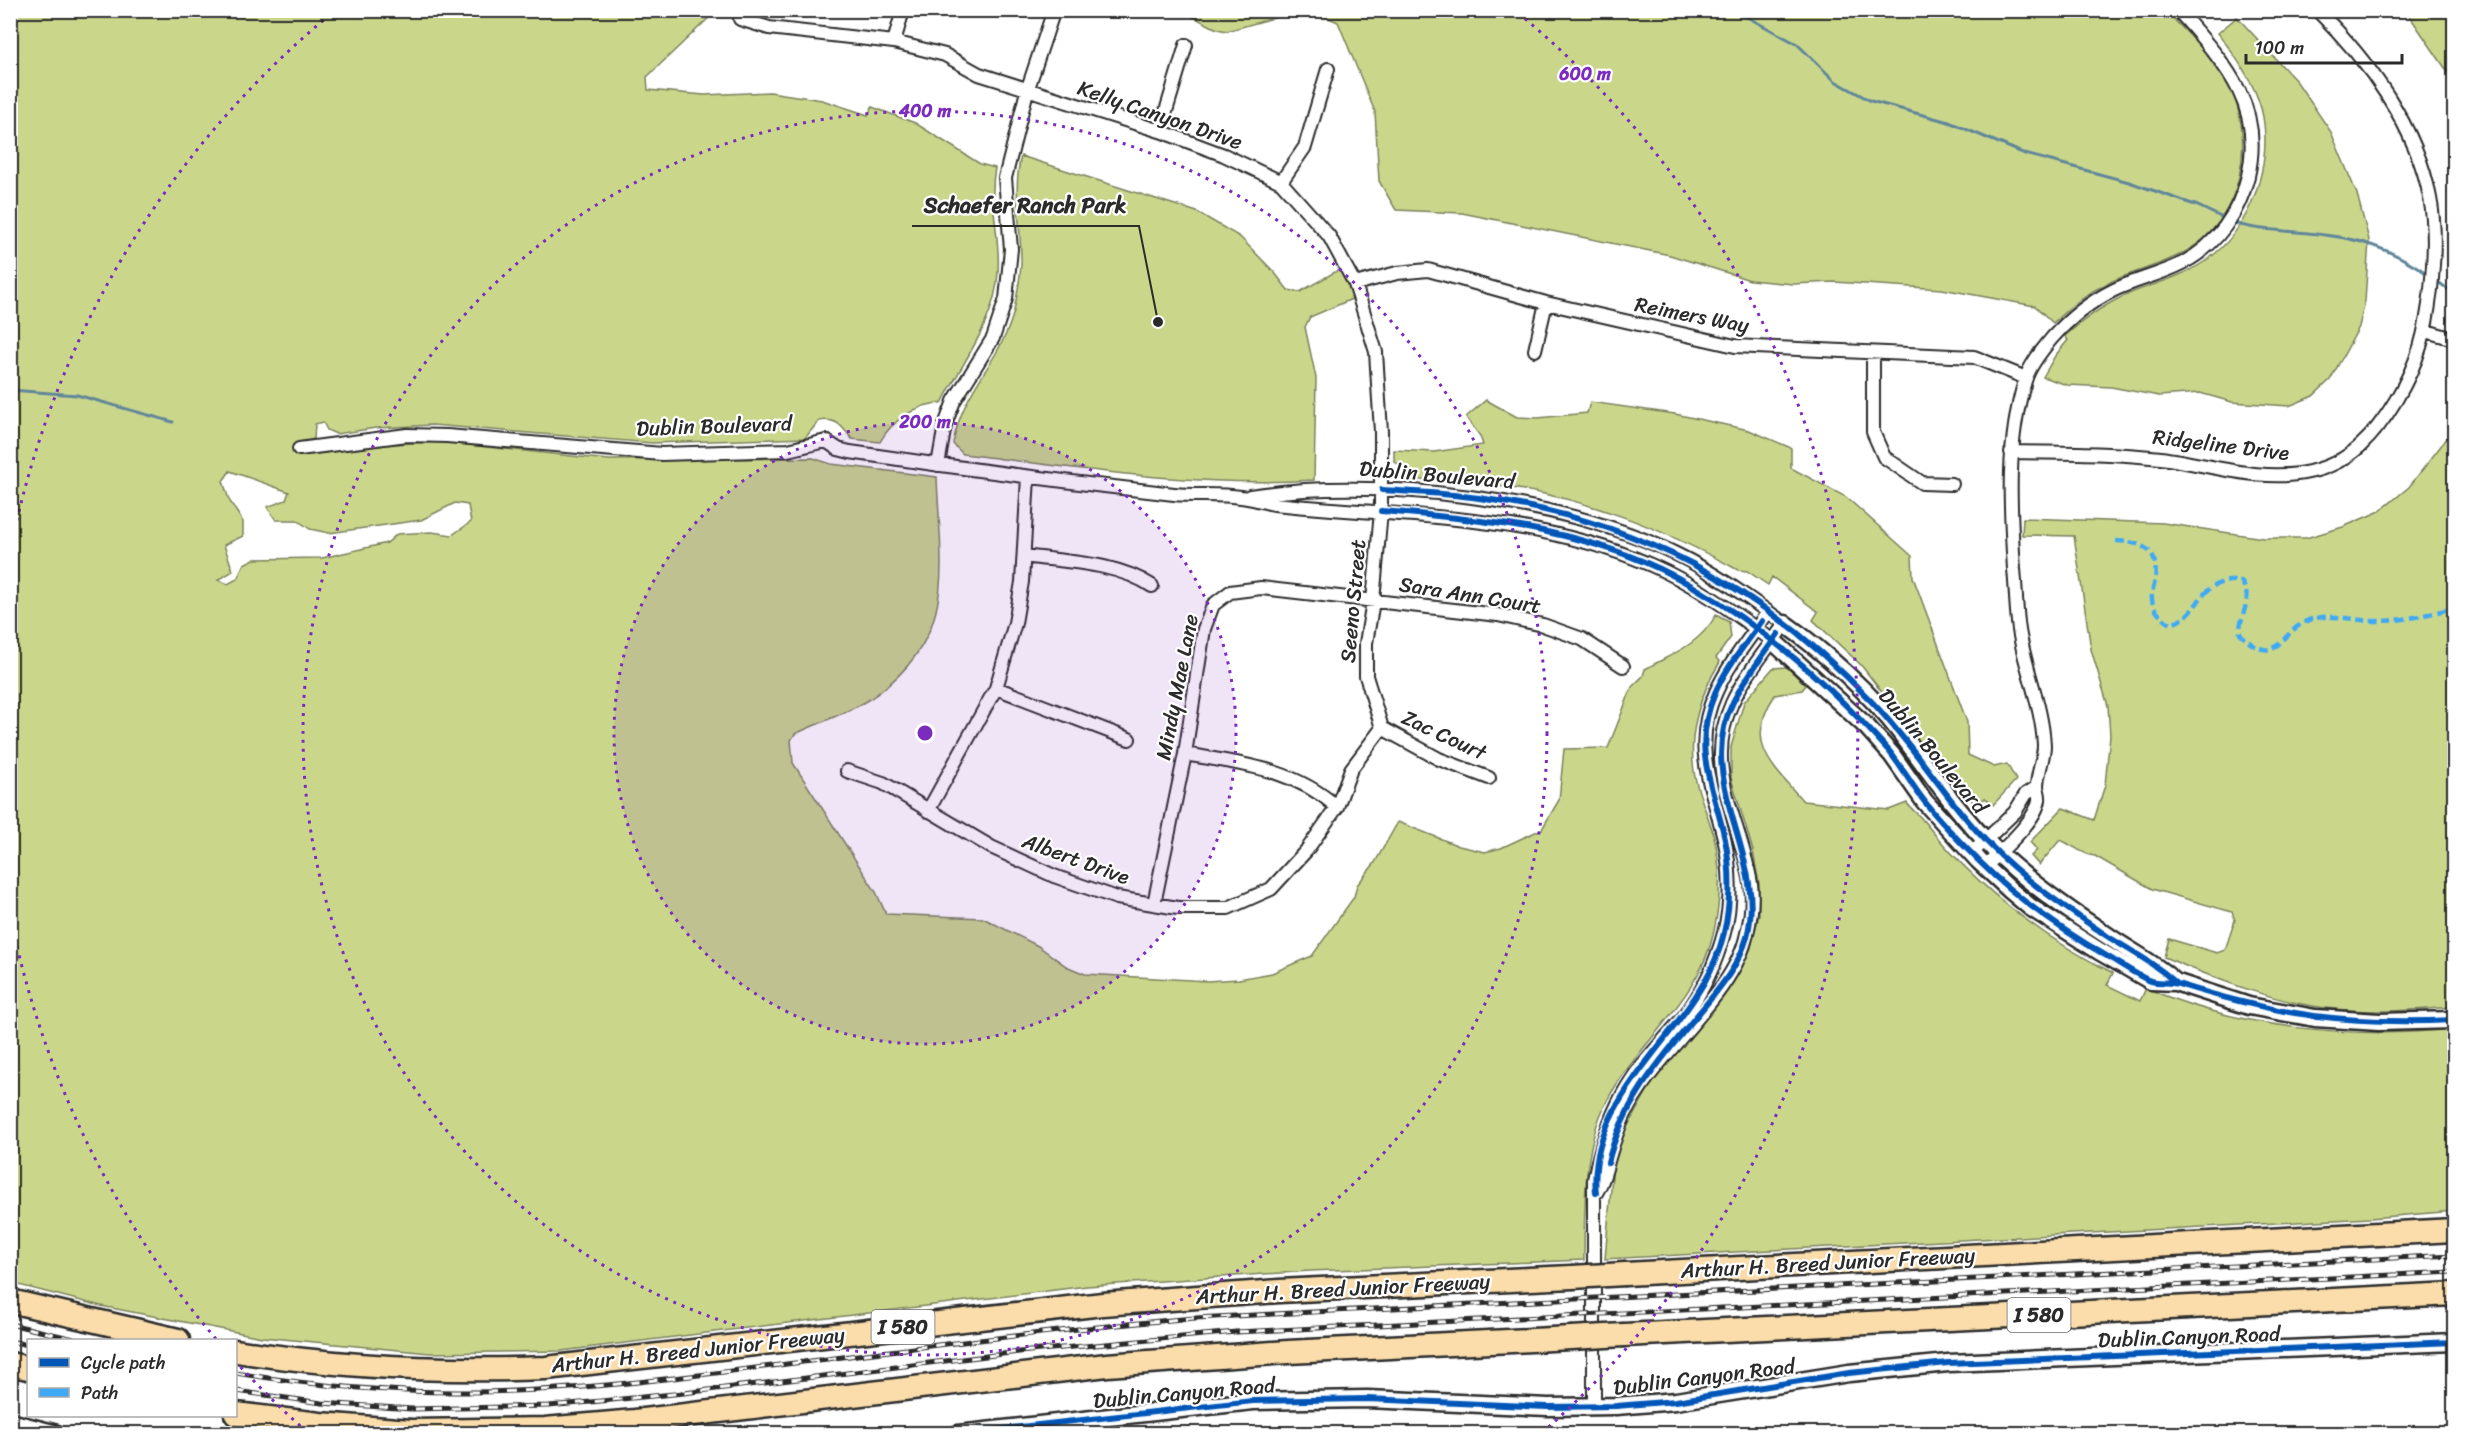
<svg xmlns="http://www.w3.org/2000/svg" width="2465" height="1444" viewBox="0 0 2465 1444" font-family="Sriracha,sans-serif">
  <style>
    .green { fill: #cad78b; stroke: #7a815b; stroke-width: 1.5; fill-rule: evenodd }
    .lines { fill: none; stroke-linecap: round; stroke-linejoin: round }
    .stream { stroke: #60869a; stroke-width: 3 }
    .street-casing { stroke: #2b2b2b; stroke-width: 16 }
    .secondary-casing { stroke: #2b2b2b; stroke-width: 21 }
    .highway-casing { stroke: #2b2b2b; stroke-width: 27 }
    .street { stroke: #fff; stroke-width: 12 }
    .secondary { stroke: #fff; stroke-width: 16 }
    .highway { stroke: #faddab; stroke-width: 22 }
    .rail-casing { stroke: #2b2b2b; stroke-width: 5 }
    .rail { stroke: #fff; stroke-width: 3; stroke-dasharray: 9; stroke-linecap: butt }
    .highway-bridge-casing { stroke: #2b2b2b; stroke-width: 27; stroke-linecap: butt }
    .highway-bridge { stroke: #faddab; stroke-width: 22 }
    .quiet { stroke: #3fa9f5; stroke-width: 4.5; stroke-dasharray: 9 4.5; stroke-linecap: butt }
    .cycleway-casing { stroke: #fff; stroke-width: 10 }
    .cycleway { stroke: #0057b8; stroke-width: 6 }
    .ring { fill: none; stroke: #7b2cbf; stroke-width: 3; stroke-dasharray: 3 6 }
    .labels { text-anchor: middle; stroke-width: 4.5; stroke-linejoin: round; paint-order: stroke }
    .shield { fill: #fff; stroke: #6b6b6b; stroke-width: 1.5 }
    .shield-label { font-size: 20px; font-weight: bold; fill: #2b2b2b }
    .street-label { font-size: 21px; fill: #2b2b2b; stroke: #fff }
    .centre { fill: #7b2cbf; stroke: #fff; stroke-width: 3 }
    .ring-label { font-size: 18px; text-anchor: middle; font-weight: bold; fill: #7b2cbf; stroke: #fff; stroke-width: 4.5; stroke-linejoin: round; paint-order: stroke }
    .leader { fill: none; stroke: #2b2b2b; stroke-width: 2 }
    .callout-dot { fill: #2b2b2b; stroke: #fff; stroke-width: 2 }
    .callout-label { font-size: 22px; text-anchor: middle; font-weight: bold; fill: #2b2b2b; stroke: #fff; stroke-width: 4.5; stroke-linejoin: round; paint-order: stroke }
  </style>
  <rect width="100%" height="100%" fill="#fff"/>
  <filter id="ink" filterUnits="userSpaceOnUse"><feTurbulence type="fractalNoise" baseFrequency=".0167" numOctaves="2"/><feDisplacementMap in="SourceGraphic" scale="12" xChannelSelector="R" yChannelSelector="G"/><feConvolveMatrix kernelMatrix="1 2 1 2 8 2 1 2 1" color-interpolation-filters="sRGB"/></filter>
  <g filter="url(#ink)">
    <!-- green -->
    <path class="green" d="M 11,11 L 716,11 L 647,77 L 648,90 L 704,95 L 770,92 L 822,100 L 868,115 L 872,107 L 915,123 L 980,164 L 995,168 C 988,204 1001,237 998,273 C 995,322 963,361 942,403 C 918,403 891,421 880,442 L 852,439 C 841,425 837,418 819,421 L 805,438 L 652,443 L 432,425 L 376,428 L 336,434 L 327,430 L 323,422 L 315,424 L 314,439 L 299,442 L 301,456 L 393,444 L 439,442 L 609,460 L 813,458 L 831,464 L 937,477 C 940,566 959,633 877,694 C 856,710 820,722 795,734 L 791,740 L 793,763 L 876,892 L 886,914 L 983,918 L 1038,946 L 1066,966 L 1085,974 L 1207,981 L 1239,979 L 1272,973 L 1312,956 L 1354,897 L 1357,885 L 1374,864 L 1398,822 L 1459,846 L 1485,852 L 1501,848 L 1542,829 L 1559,800 L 1564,749 L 1608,748 L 1632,687 L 1643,676 L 1645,669 C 1674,653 1699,645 1716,615 L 1729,622 L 1731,637 L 1716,658 L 1720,662 C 1700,694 1688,733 1694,771 C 1697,793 1708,814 1714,836 C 1721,867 1721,900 1714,931 C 1700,999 1640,1040 1608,1099 C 1582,1147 1585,1206 1584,1260 L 1310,1271 L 1087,1286 L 561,1351 L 430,1353 L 262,1337 L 101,1306 L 11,1283 ZM 230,471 L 289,492 L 286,500 L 267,507 L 276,520 L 297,520 L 310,529 L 329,533 L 421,520 L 455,503 L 468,505 L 471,522 L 452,535 L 432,532 L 397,534 L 387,543 L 322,558 L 254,559 L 244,564 L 237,579 L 228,584 L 218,580 L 233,571 L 224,545 L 243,536 L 243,522 L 229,500 L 223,481 Z
      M 1182,11 L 1299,11 L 1227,31 L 1217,29 Z
      M 1312,11 L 2166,11 C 2186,33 2214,56 2228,83 C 2257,139 2243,220 2185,252 C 2161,266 2133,271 2108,283 C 2087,293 2069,307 2053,323 L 2035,306 L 1942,289 L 1834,282 L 1793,284 L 1750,280 L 1670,255 L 1462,213 L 1396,210 L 1379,181 L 1375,112 L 1338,22 Z
      M 2406,11 L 2454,11 L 2454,81 Z
      M 2237,17 L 2297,82 L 2331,132 L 2357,194 L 2369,240 L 2365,301 L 2359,327 L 2330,380 L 2313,396 L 2289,406 L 2232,402 L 2200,393 L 2159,396 L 2111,387 L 2067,385 L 2043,377 L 2055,356 L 2068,340 L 2065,336 C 2085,318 2108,302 2133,292 C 2157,283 2183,276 2204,262 C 2251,231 2275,161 2261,108 C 2253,80 2235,56 2218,33 Z
      M 1021,156 L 1197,212 L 1240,237 L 1275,273 L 1288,290 L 1300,292 L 1340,269 L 1354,298 L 1310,317 L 1305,327 L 1316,378 L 1314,480 C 1198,488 1078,468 963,454 L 953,444 C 962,389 1001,362 1014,311 C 1017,296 1020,280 1021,265 C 1022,228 1012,193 1021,156 Z
      M 1486,400 L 1517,417 L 1538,418 L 1587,413 L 1590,402 L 1675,414 L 1749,430 L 1791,448 L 1791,468 L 1846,497 L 1912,556 L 1913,577 L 1967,722 L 1968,755 L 1994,767 L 2007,764 L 2016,780 L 1993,805 L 1985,798 L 1977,806 L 1944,773 L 1861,665 L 1813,620 L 1818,612 L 1772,577 L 1768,585 L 1747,571 L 1738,570 C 1662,528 1584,497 1498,486 C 1468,482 1437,481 1406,479 L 1406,470 L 1394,461 L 1394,450 L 1434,452 L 1483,445 L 1480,436 L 1466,417 Z
      M 2454,429 L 2454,1007 C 2415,1010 2375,1013 2335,1009 C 2275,1003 2219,980 2164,957 L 2169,939 L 2217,953 L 2225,950 L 2235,920 L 2232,912 L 2152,889 L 2095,856 C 2082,855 2070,843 2060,840 L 2039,865 L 2031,856 L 2037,850 L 2030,842 L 2063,808 L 2094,820 L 2105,785 L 2110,735 L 2108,706 L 2091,649 L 2074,536 L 2022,535 L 2023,518 L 2163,523 L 2263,538 L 2306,538 L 2343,527 L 2380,511 L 2409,487 Z
      M 1787,667 L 1806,685 L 1802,690 L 1775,695 C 1743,743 1772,765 1803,801 L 1889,810 L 1907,803 C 1911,809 1917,813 1922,819 C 1974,884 2039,936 2113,973 L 2107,985 L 2140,1001 L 2146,988 C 2240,1029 2353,1039 2454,1029 L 2454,1211 L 2370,1218 L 1605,1259 L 1613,1165 L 1623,1134 L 1658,1072 L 1734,981 L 1750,950 L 1759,915 L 1759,884 L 1753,851 L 1731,778 L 1731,747 L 1744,702 L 1773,668 Z"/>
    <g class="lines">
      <!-- stream -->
      <path class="stream" d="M 1734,10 L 1797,44 L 1835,81 L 1871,101 L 1949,122 L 2025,154 L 2129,182 L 2198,206 L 2225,219
        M 2231,222 C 2251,229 2264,229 2285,231 C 2341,235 2382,241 2429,275
        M 2437,281 L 2454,294
        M 10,390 L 77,395 L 173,422"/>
      <defs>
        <path id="street" d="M 740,19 L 769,28 L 894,42 L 945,55 L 979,74 L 1160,131 L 1224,155 L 1281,182 L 1329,236 L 1355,284 L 1376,352 L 1381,432 L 1381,511 L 1373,601 L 1366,643 L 1366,676 L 1382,728
          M 894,42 L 903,10
          M 1160,131 L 1186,45
          M 1281,182 L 1305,147 L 1328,69
          M 1355,284 L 1397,273 L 1428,270 L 1546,303 L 1735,346 L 1974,357 L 2026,378
          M 2426,331 L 2454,339
          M 1535,350 L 1546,303
          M 1873,354 L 1873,432 L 1884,457 L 1922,483 L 1952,484
          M 299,449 L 407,435 L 447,436 L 662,454 L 788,450 L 826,441 L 838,449 L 850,452 C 958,468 1066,482 1174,494 C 1196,496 1219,494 1241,497 C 1252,498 1263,502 1274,504 C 1402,517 1531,513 1651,565 C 1695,584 1735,613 1773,641
          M 2011,452 C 2061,453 2111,452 2161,458 C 2208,464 2261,483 2309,472 C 2351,463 2375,435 2396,400 C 2419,361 2426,333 2431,289 C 2434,259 2436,228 2430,198 C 2417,127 2368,60 2317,10
          M 938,465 L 945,425 L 954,401 L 993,338 L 1006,299 L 1011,249 L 1005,178 L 1027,91 L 1054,10
          M 1250,496 C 1374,476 1566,498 1678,555 C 1717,574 1750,599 1785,624 C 1767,649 1745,675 1732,703 C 1702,770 1741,820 1751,884 C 1753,900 1751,917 1747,933 C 1737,988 1667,1045 1637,1093 C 1625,1110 1617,1131 1611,1151 C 1606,1166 1605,1179 1596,1193
          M 1024,556 C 1065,562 1116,562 1152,586
          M 996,688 L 1129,739
          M 1382,728 L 1439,759 L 1489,778
          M 1185,754 C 1241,764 1293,768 1337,807
          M 847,771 L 883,783 L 991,847 L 1054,876 L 1117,898 L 1178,908 L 1228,908 L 1271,889 L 1306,851 L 1337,807 L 1351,769 L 1382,728
          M 928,811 L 996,688 L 1015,623 L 1022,582 L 1028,477
          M 1972,853 L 2015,812 L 2026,794 L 2037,787
          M 1985,867 C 2000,852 2036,821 2039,800 C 2040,795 2037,790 2037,785 C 2038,771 2044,758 2044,745 C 2042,705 2025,669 2019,630 C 2016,610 2016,589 2014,569 C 2010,507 2006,442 2025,381 C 2029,366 2042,350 2052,338 C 2069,319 2088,303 2112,291 C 2134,280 2160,275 2183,263 C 2217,245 2239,213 2248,176 C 2265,103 2222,61 2178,10
          M 1154,904 L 1185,754 L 1204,629 L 1213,605 L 1230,592 L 1261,588 L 1498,615 L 1543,625 L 1582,639 L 1623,666
          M 1594,1407 L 1594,1180 C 1600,1149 1608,1121 1623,1094 C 1639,1064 1664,1041 1685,1015 C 1703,991 1716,963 1724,933 C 1732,904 1731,868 1724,838 C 1712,787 1691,745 1716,692 C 1729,663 1750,638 1768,612"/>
        <path id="secondary" d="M 1785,624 C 1825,652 1871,694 1901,733 C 1930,772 1958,813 1992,847 C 2026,881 2068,910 2108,936 C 2131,952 2154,963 2175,982
          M 1773,641 L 1866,726 L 1892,755 L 1925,802 L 1979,861 L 2011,891 L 2030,907 L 2099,951 L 2151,981 L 2175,982 L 2249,1006 L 2315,1018 L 2379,1022 L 2454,1020
          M 10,1422 L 57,1434
          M 958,1434 L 1253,1401 L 1367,1399 L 1548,1407 L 1616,1406 L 1676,1401 L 1849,1373 L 1948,1363 L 2454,1342"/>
        <path id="highway" d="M 1625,1274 L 2454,1230
          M 10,1301 L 178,1340
          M 1624,1335 L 2454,1294
          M 236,1351 C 339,1367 442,1372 546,1368 L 1103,1304 L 1279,1291 L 1572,1277
          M 10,1364 L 28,1368
          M 236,1414 L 320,1424 L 411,1431 L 545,1429 L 635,1421 L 1107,1365 L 1288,1352 L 1571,1338"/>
      </defs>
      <!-- street casing -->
      <use href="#street" class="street-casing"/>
      <!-- secondary casing -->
      <use href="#secondary" class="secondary-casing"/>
      <!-- highway casing -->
      <use href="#highway" class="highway-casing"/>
      <!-- street -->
      <use href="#street" class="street"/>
      <!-- secondary -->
      <use href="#secondary" class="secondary"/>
      <!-- highway -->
      <use href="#highway" class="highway"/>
      <defs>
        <path id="rail" d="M 10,1324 L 78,1340
          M 10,1341 L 28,1345
          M 236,1373 C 309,1385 383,1392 457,1392 C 570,1393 683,1377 795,1363 C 928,1346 1061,1329 1195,1318 L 2454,1255
          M 236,1391 L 322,1403 L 412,1409 L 549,1406 L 684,1393 L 1019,1352 L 1236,1332 L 2454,1272"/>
      </defs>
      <!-- rail casing -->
      <use href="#rail" class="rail-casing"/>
      <!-- rail -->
      <use href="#rail" class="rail"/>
      <defs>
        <path id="highway-bridge" d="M 1572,1277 L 1625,1274
          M 1571,1338 L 1624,1335"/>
      </defs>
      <!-- highway-bridge casing -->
      <use href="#highway-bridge" class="highway-bridge-casing"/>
      <!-- highway-bridge -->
      <use href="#highway-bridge" class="highway-bridge"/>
      <!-- quiet -->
      <path class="quiet" d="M 2116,541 C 2143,542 2159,549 2155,580 C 2154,586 2151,593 2152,599 C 2153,611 2162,618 2171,624 C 2204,614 2195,578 2241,581 C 2255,601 2239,612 2240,634 C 2279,672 2279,629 2312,619 C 2332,613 2356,621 2377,621 C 2403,621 2429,614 2454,608"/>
      <defs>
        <path id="cycleway" d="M 1382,490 C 1414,492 1447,493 1479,498 C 1638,520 1760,585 1871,701 C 1915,746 1947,802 1992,847 C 2025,881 2068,909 2107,936 C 2131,951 2154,963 2175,982
          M 1381,511 C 1490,520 1598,530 1694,587 C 1766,629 1833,688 1889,751 C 1902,767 1912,786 1925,802 C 1941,823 1961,843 1980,862 C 2018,900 2063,931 2110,958 C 2122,965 2135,974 2148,980 C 2157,984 2169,981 2178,984 C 2280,1016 2348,1025 2454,1020
          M 1608,1163 C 1622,1103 1661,1059 1699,1013 C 1718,990 1739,966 1747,937 C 1768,856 1693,782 1733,702 C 1745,678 1763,656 1778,634
          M 1596,1193 C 1586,1094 1693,1033 1720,947 C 1731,913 1732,874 1725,839 C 1713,785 1691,750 1715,693 C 1726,667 1746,644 1762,621
          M 958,1434 L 1253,1401 L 1367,1399 L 1548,1407 L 1616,1406 L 1676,1401 L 1849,1373 L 1948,1363 L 2454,1342"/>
      </defs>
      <!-- cycleway casing -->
      <use href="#cycleway" class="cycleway-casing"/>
      <!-- cycleway -->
      <use href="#cycleway" class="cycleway"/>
    </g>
  </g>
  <!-- distance rings -->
  <circle cx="925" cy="733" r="311" fill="#7b2cbf" fill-opacity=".12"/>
  <g class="ring">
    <circle cx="925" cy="733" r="311"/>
    <circle cx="925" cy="733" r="622"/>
    <path d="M307 1432A933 933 0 0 1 237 1363M216 1339A933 933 0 0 1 11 919M11 547A933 933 0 0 1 332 13M1518 13A933 933 0 0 1 1543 1432"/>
  </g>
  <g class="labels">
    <!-- shield labels -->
    <g class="shield">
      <rect x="2007.5" y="1298" width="63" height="34" rx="4.5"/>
      <rect x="871.5" y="1310" width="63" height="34" rx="4.5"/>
    </g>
    <g class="shield-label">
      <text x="2039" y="1322">I 580</text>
      <text x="903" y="1334">I 580</text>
    </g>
    <!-- street labels -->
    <g class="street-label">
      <text transform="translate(1160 115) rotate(19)" y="7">Kelly Canyon Drive</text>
      <text transform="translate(1692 315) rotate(11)" y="7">Reimers Way</text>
      <text transform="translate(714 426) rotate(-2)" y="7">Dublin Boulevard</text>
      <text transform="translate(2221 445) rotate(7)" y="7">Ridgeline Drive</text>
      <text transform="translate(1437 475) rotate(5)" y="7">Dublin Boulevard</text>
      <text transform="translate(1470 595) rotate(9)" y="7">Sara Ann Court</text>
      <text transform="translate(1353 601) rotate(-85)" y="7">Seeno Street</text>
      <text transform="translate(1177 687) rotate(-79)" y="7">Mindy Mae Lane</text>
      <text transform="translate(1444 735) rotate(25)" y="7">Zac Court</text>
      <text transform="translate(1933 751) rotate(50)" y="7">Dublin Boulevard</text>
      <text transform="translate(1076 859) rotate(20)" y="7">Albert Drive</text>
      <text transform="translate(1828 1263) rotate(-3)" y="7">Arthur H. Breed Junior Freeway</text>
      <text transform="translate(1343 1289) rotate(-3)" y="7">Arthur H. Breed Junior Freeway</text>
      <text transform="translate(2189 1337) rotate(-2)" y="7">Dublin Canyon Road</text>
      <text transform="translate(698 1350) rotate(-6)" y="7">Arthur H. Breed Junior Freeway</text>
      <text transform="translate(1704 1377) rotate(-7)" y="7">Dublin Canyon Road</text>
      <text transform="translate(1184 1393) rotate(-5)" y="7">Dublin Canyon Road</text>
    </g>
  </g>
  <circle cx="925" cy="733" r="9" class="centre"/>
  <g class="ring-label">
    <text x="1585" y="80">600 m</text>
    <text x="925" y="117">400 m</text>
    <text x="925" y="428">200 m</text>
  </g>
  <!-- callouts -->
  <path class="leader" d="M1158 322L1139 226H912"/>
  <circle class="callout-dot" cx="1158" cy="322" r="6"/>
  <g class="callout-label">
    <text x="1025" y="213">Schaefer Ranch Park</text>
  </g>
  <!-- margin -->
  <rect width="2465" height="1444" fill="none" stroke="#fff" stroke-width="36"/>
  <rect x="18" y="18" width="2429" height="1408" fill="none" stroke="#2b2b2b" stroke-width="2" filter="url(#ink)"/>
  <!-- legend -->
  <rect x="27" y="1339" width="210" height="78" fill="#ffffff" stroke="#aaaaaa" stroke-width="1.5"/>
  <rect x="39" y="1358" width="30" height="9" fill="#0057b8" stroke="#aaaaaa" stroke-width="1.5"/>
  <text x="81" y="1369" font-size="18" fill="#2b2b2b">Cycle path</text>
  <rect x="39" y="1388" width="30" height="9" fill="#3fa9f5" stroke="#aaaaaa" stroke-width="1.5"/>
  <text x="81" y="1399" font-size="18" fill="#2b2b2b">Path</text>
  <!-- scale -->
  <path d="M2246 54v9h156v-9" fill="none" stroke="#2b2b2b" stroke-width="3"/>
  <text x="2255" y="54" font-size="18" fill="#2b2b2b" stroke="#ffffff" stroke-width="4.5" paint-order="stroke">100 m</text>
</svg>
